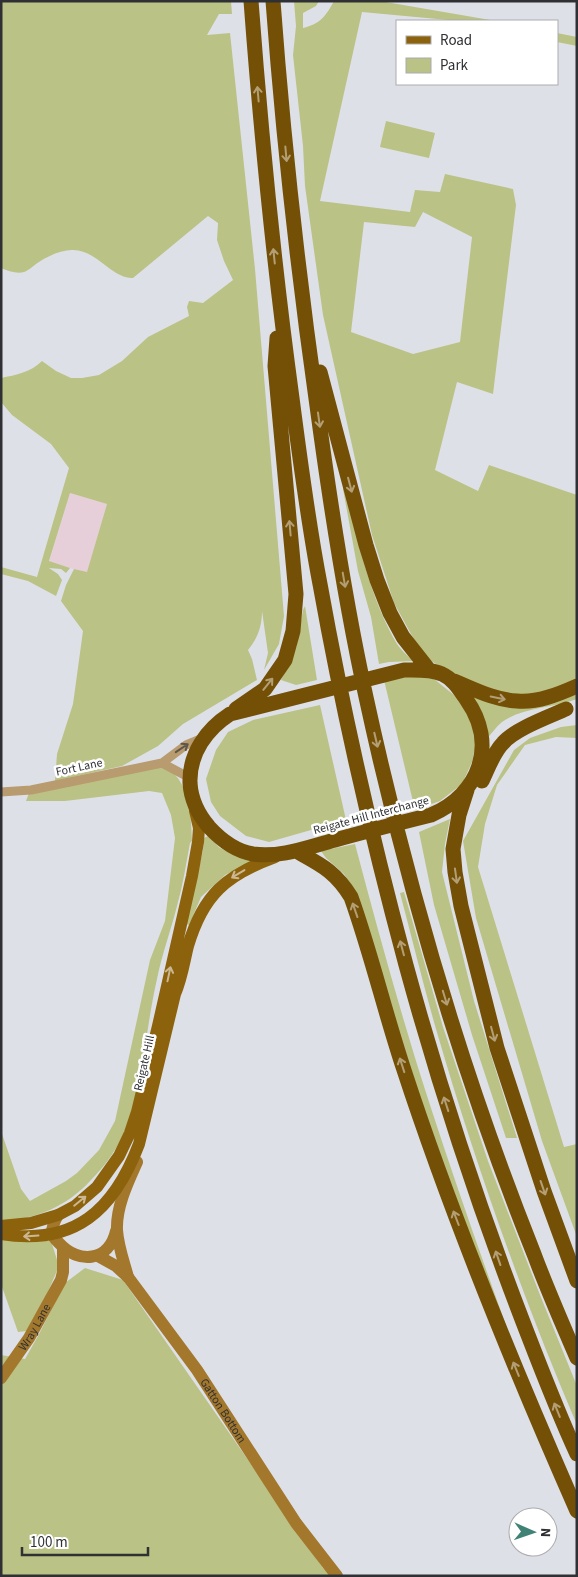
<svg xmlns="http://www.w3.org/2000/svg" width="578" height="1577" viewBox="0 0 578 1577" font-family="'Source Sans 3',sans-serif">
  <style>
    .industrial { fill: #e7cfda }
    .green { fill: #bbc285; fill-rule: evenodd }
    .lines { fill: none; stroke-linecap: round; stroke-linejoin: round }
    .street { stroke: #b89b6e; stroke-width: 9 }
    .secondary { stroke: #a3782d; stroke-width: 12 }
    .primary { stroke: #8c620d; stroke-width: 12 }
    .highway { stroke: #745006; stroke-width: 15 }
    .oneway { stroke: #b39f76 }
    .oneway2 { stroke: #5f5548 }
    .oneway3 { stroke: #cbb892 }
    .labels { text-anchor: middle; stroke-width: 5; stroke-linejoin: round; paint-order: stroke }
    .street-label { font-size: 12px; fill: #2f3033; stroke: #fff }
  </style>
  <rect width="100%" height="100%" fill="#dee0e8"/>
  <!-- industrial -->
  <path class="industrial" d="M 70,493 L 107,504 L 87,573 L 49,562 Z"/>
  <!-- green -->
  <path class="green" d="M 1,1 L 231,1 L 232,14 L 219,14 L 207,35 L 230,33 L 255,269 L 284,616 L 279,644 L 264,670 L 268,653 L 262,611 C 262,626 258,638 248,650 L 252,659 L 257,680 L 183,724 L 158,746 L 122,766 L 55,781 L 57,754 L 73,704 L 83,631 L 61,601 L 66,585 L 74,569 L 87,572 L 107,504 L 70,493 L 49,561 L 70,568 L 66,573 L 61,569 L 49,568 L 58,574 L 62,580 L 56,596 L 28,581 L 1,574 L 1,567 L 37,577 L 69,468 L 51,444 L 12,415 L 1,402 L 1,378 C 16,375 31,372 42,361 L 56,371 L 71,378 L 82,378 L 99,375 L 122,361 L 148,337 L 189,316 L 187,307 L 189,301 L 203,303 L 233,280 L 224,261 L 217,240 L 218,223 L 208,216 L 133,278 C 112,279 96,249 72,250 C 60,250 46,257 36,264 C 33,266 28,271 24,272 C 17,274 8,271 1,268 Z
    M 294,1 L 319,1 L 316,6 L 303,13 L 303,28 C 320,24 326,16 334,1 L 380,1 L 496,21 L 459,21 L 362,12 L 320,201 L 410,212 L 415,190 L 440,192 L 445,174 L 513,189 L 516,205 L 493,394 L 457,382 L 435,470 L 478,491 L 489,465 L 577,495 L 577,679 L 553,691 L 530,695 L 511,695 L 459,678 L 431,661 L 416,643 L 394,603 L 372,535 L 323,315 L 305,186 L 303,146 L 293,55 L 296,26 ZM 423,212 L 472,237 L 460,342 L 413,354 L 351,332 L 364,222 L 415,227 Z
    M 557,33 L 577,37 L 577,46 L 557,42 Z
    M 386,121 L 435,133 L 429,158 L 380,147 Z
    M 344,485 C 358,539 369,596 397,644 C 401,650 408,656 413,661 L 389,662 L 379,664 L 371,617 L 358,571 L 343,489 Z
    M 305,606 L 317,680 L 296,685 L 281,680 L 296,648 L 303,610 Z
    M 414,675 L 434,679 L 459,699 L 473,723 L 476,744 L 472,762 L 462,784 L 440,801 L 415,810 L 384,680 Z
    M 577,693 L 577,699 C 553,708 523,707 502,722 C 496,727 491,734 486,740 L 473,697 Z
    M 320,705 L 346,820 L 269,842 L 246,836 L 220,816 L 211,802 L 206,779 L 216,750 L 228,732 L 253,720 Z
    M 577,725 L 577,738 L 556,737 L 525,745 L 497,785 L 485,824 L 478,867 L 564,1147 L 577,1144 L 577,1237 L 542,1141 L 476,918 L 463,841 L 514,750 L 530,738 L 561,727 Z
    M 162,765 C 190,779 191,813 192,841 L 190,843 C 186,864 183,885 177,906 C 171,930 162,954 157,979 C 148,1018 145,1058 135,1098 C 132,1111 128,1125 122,1137 C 114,1153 104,1167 91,1180 C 66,1207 38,1218 1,1222 L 1,1131 L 21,1189 L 30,1201 L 66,1181 L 77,1173 L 99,1150 L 115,1121 L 150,960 L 165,921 L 175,838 L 171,815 L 162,793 L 149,791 L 65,801 L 26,801 L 29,793 Z
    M 450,819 L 445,844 L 442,872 L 474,1001 L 517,1138 L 506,1138 L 472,1035 L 434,905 L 419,832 Z
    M 208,836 L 220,848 L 252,861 L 225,875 L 201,897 L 189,925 L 186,924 L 203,850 L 204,838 Z
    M 355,844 C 378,931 402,1019 430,1105 C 459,1194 490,1282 522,1369 L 470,1237 L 423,1106 L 352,886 L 344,874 L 326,858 L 321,851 Z
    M 404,892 L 443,1027 L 488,1161 L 540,1295 L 577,1386 L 577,1425 C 522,1296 475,1163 436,1029 C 423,984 412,938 400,893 Z
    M 1,1239 L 51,1241 L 59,1266 L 47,1294 L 27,1331 L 18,1332 L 1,1284 Z
    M 85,1268 L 123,1280 L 323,1568 L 332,1576 L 1,1576 L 1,1355 L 25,1359 L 38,1336 L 65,1283 Z"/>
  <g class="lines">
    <!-- street -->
    <path class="street" d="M 162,763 L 190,778
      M 1,792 L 31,790 L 162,763 L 186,745 L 203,738"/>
    <!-- secondary -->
    <g class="secondary">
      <path d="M 58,1215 C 55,1220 52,1227 52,1233 C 53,1237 56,1240 59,1243 C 79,1265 109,1261 116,1231"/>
      <path id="s1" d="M 98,1256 L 116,1266 L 128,1277 L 197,1370 L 296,1523 L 337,1576"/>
      <path d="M 128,1277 C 124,1262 118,1246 117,1230 C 116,1207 128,1182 137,1162"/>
      <path id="s2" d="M 1,1378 L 29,1338 L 61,1280 L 63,1272 L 63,1248"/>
    </g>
    <!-- primary -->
    <path class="primary" d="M 1,1226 L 31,1223 L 58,1215 L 75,1206 L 97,1187 L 119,1156 L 130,1133 L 137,1112 L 158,1026 L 192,876 L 198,842 L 199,828 L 195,811
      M 1,1234 C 75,1246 114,1210 139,1144 L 175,994 C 182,978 184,962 188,946 C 203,895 226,875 275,857"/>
    <!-- highway -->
    <path class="highway" d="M 251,1 C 261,134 274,266 292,398 C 300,460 308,522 320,584 C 343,712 372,839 406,965 C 439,1086 478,1205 523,1322 C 540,1366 557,1411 577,1454
      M 273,1 C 283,137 298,272 317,406 C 330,503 345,601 366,697 C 407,886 462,1074 534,1254 C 547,1289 562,1323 577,1358
      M 320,372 L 366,545 L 377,580 L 390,613 L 403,637 L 429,670
      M 404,670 C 416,670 430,669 442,674 C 453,679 459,689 466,699 C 498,744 480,794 431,815 C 399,823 367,831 335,840 C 308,847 281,858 253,854 C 235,851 221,840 209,827 C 197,813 191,800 190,783 C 189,753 207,729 230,714 Z
      M 454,681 C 474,689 494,700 517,701 C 537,703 559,694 577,686
      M 236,709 L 265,689 L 285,660 L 293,631 L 296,594 L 275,366 L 277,338
      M 482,781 C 488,769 493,753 503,743 C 515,729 548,717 566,709
      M 467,790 L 459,815 L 453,849 L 455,872 L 461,906 L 497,1048 L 544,1191 L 577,1281
      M 296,851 C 321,865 335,871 351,897 C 371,953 385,1013 404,1070 C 453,1220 513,1366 577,1511"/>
  </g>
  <!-- one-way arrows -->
  <defs><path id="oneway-shaft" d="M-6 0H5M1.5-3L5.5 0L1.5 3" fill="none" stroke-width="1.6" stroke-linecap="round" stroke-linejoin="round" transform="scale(1.25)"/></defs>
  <g class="oneway">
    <use href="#oneway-shaft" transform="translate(258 94) rotate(-95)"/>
    <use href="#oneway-shaft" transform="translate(286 154) rotate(85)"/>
    <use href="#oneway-shaft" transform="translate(274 256) rotate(-96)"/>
    <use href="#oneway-shaft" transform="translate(319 420) rotate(82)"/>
    <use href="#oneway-shaft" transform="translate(350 485) rotate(75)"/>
    <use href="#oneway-shaft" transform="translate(290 528) rotate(-95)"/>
    <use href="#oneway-shaft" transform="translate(344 580) rotate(80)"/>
    <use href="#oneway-shaft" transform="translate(268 684) rotate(-51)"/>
    <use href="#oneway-shaft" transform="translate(498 698) rotate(12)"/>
    <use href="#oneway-shaft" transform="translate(376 740) rotate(77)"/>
    <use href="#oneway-shaft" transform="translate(456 876) rotate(82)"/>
    <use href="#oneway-shaft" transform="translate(355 910) rotate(-109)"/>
    <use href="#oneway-shaft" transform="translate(402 948) rotate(-105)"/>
    <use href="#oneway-shaft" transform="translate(445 998) rotate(73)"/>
    <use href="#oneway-shaft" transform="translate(493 1034) rotate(75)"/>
    <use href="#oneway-shaft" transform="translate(402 1065) rotate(-108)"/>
    <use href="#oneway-shaft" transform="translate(446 1104) rotate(-108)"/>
    <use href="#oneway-shaft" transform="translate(543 1188) rotate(71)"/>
    <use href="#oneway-shaft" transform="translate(456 1218) rotate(-111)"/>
    <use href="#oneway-shaft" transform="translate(498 1258) rotate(-109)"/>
    <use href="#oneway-shaft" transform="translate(516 1369) rotate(-112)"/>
    <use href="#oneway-shaft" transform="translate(557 1410) rotate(-112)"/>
  </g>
  <use class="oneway2" href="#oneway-shaft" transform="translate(182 748) rotate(-34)"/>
  <g class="oneway3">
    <use href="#oneway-shaft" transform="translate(238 874) rotate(149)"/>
    <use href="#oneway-shaft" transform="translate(169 974) rotate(-78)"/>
    <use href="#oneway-shaft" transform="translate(80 1201) rotate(-39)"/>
    <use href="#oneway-shaft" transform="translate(31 1236) rotate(176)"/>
  </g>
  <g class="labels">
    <!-- street labels -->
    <g class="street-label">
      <text transform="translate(79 767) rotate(-12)" y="4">Fort Lane</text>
      <text transform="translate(371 815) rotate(-15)" y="4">Reigate Hill Interchange</text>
      <text transform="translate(144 1063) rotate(-77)" y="4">Reigate Hill</text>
      <text dy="4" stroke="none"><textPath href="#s2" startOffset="61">Wray Lane</textPath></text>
      <text dy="4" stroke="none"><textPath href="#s1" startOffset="201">Gatton Bottom</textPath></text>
    </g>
  </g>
  <!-- border -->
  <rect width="578" height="1577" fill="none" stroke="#2f3033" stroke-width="5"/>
  <!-- legend -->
  <rect x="396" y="20" width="162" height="65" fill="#ffffff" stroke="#acacad"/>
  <rect x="406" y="36" width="25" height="8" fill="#8c620d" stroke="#acacad"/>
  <text x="440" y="45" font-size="15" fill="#2f3033">Road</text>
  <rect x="406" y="58" width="25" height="15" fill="#bbc285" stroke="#acacad"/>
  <text x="440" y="70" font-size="15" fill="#2f3033">Park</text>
  <!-- north arrow -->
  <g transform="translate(533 1532) rotate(92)"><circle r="24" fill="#ffffff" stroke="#acacad"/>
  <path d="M0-4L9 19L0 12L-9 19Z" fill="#408376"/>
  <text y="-8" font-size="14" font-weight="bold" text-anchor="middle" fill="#2f3033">N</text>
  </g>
  <!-- scale -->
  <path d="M22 1547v8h126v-8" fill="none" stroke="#2f3033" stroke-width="2.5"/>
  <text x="30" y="1547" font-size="15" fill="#2f3033" stroke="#ffffff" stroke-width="4" paint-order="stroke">100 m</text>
</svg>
